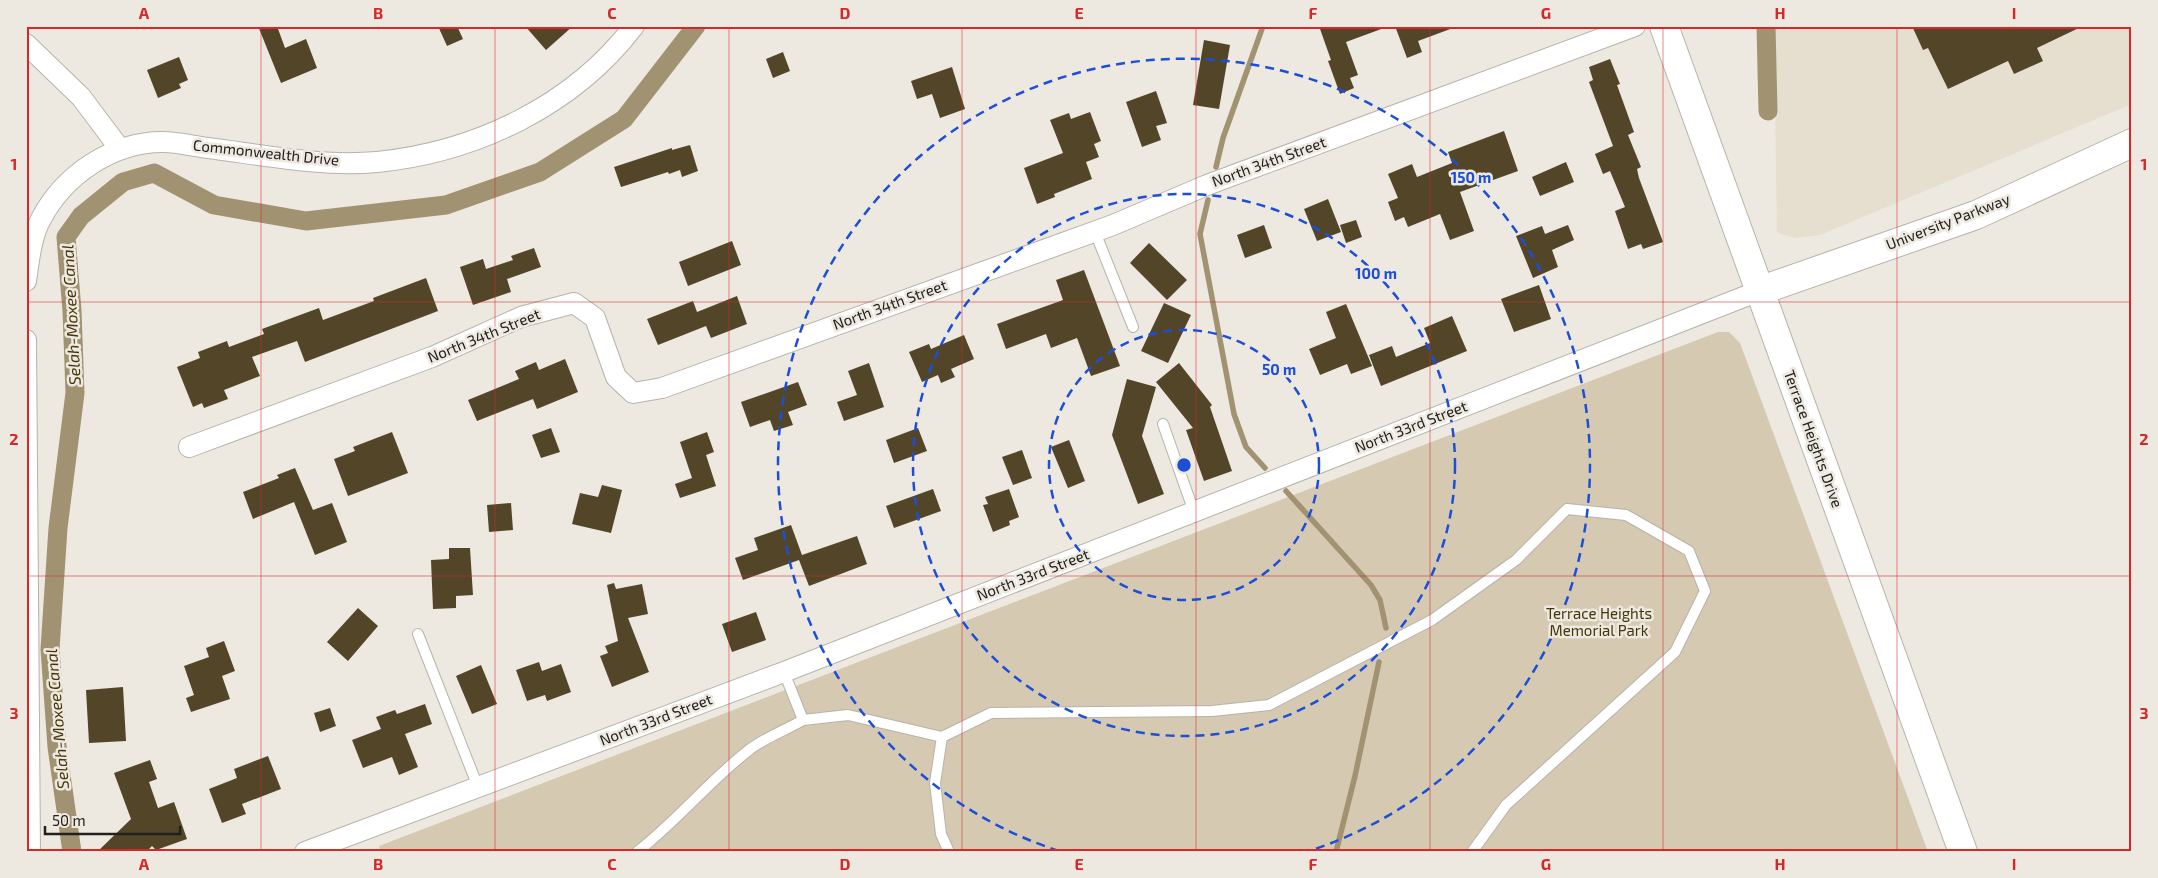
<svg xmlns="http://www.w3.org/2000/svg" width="2158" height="878" viewBox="0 0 2158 878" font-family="'Exo 2',sans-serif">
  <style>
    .built { fill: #e6dece }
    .green { fill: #d5c9b1 }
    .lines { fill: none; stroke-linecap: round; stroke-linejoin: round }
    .stream { stroke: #a19271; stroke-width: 5.5 }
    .canal { stroke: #a19271; stroke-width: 19 }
    .building { fill: #534527 }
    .lane-casing { stroke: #b7b3aa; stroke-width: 12 }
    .street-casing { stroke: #b7b3aa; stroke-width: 22 }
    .secondary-casing { stroke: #b7b3aa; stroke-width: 30 }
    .lane { stroke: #fff; stroke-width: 10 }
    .street { stroke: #fff; stroke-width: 20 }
    .secondary { stroke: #fff; stroke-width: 28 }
    .grid { fill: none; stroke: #d62828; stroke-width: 1; stroke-opacity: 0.55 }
    .ring { fill: none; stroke: #1d4ed8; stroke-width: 2.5; stroke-dasharray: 9 6 }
    .labels { text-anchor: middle; stroke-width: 5; stroke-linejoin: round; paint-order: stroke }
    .street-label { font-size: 15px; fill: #22201d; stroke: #ede9e0 }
    .park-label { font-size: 15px; fill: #473509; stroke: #ede9e0 }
    .water-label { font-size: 16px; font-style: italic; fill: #473509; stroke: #ede9e0 }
    .centre { fill: #1d4ed8; stroke: #ede9e0; stroke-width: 2.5 }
    .ring-label { font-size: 15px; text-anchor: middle; font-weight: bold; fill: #1d4ed8; stroke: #ede9e0; stroke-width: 5; stroke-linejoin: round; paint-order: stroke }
    .neatline { fill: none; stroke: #d62828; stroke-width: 2 }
    .grid-label { font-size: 16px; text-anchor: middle; font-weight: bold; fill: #d62828 }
  </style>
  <rect width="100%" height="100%" fill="#ede9e0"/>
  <!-- built -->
  <path class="built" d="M 1774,26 L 2132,26 L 2132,104 L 1820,235 L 1795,238 L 1777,233 Z"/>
  <!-- green -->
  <path class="green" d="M 1718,332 L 1729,332 L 1740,343 L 1928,852 L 381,852 L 379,846 Z"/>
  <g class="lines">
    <!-- stream -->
    <path class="stream" d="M 1216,167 L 1223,138 L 1263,26
      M 1208,200 L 1200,234 L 1234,414 L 1246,447 L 1265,468
      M 1286,491 L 1371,585 L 1380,600 L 1386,628
      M 1336,852 L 1355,776 L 1379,662"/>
    <!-- canal -->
    <path class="canal" d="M 1766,26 L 1768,111
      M 72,852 L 57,747 L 50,649 L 58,528 L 75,393 L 72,311 L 66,237 L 81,216 L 123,182 L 154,173 L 214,205 L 306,221 L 446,205 L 540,172 L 624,119 L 696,26"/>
  </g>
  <!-- building -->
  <path class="building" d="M 258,26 L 277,26 L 285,48 L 306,39 L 317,68 L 281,83 Z
    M 438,26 L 457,26 L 463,39 L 447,46 Z
    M 525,26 L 573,26 L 546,50 Z
    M 1319,26 L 1384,26 L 1384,28 L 1346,42 L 1358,75 L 1350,78 L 1354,88 L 1340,94 L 1328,61 L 1331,60 Z
    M 1395,26 L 1453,26 L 1453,28 L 1418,41 L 1422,52 L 1407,58 Z
    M 1912,26 L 2083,26 L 2037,48 L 2043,61 L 2014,74 L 2008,61 L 1948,89 L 1928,48 L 1923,50 Z
    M 1204,40 L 1230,45 L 1219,109 L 1193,105 Z
    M 783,52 L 790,71 L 773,78 L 766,59 Z
    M 179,57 L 188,80 L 179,84 L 181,88 L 158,98 L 147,70 Z
    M 1610,59 L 1620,84 L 1617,85 L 1634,132 L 1628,135 L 1641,167 L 1637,169 L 1639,178 L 1663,242 L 1643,249 L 1641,244 L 1628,249 L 1615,211 L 1625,207 L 1610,171 L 1603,174 L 1595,154 L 1613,146 L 1589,82 L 1593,80 L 1589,67 Z
    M 952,67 L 965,109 L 940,118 L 932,94 L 917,99 L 911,81 Z
    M 1156,91 L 1167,123 L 1156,126 L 1161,140 L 1142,147 L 1126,102 Z
    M 1090,112 L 1101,141 L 1094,144 L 1099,157 L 1086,162 L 1092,179 L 1054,194 L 1055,197 L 1037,204 L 1024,168 L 1063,153 L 1050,120 L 1069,113 L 1071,119 Z
    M 1504,131 L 1518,171 L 1460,192 L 1474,231 L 1450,240 L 1440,214 L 1408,227 L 1404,217 L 1395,221 L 1388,202 L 1398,198 L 1388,174 L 1412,164 L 1417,177 L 1452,163 L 1448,152 Z
    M 690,145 L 698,171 L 682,177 L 680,170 L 669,174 L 668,172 L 621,187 L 614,167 L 672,148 L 672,150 Z
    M 1566,162 L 1574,182 L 1540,196 L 1532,177 Z
    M 1328,199 L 1341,232 L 1317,241 L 1304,209 Z
    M 1356,220 L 1362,237 L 1346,243 L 1340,225 Z
    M 1264,225 L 1272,248 L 1245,258 L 1237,235 Z
    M 1568,225 L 1574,240 L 1552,250 L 1558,267 L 1533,278 L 1516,236 L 1542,226 L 1545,234 Z
    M 732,241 L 741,265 L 688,286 L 679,262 Z
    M 1149,243 L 1187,280 L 1167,300 L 1130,263 Z
    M 534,248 L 541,267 L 507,279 L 511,292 L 473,305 L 460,267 L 483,259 L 486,269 L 513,260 L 511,256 Z
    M 1084,270 L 1120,366 L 1091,376 L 1077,338 L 1051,348 L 1046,334 L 1006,349 L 997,324 L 1063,300 L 1056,280 Z
    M 426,278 L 438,311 L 305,362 L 297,341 L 252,357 L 260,376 L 224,390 L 228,399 L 204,408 L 202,403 L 193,407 L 177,367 L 200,358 L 198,352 L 227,341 L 229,347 L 264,334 L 262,329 L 319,308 L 323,320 L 374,301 L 373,298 Z
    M 1539,285 L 1551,319 L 1514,332 L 1501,299 Z
    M 737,296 L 747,324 L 711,338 L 706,326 L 658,345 L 647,319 L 693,301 L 697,312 Z
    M 1164,303 L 1191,315 L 1168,363 L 1141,351 Z
    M 1346,304 L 1372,366 L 1351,374 L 1347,364 L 1320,375 L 1309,349 L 1336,338 L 1326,312 Z
    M 1452,316 L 1467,351 L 1381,386 L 1369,355 L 1392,346 L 1396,357 L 1430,343 L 1424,328 Z
    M 964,335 L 974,359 L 951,369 L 955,377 L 941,383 L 938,375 L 922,382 L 909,352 L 929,344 L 931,349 Z
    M 565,359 L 578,392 L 537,409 L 533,399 L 477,421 L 468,400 L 519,379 L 515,371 L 536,362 L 539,370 Z
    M 869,363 L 884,407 L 844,421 L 837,402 L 857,395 L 848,371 Z
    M 1179,363 L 1212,405 L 1210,407 L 1232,471 L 1204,481 L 1186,430 L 1193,428 L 1156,382 Z
    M 1127,379 L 1156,387 L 1142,436 L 1164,494 L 1138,504 L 1112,435 Z
    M 798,382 L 807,405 L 788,412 L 793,425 L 774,431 L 770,420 L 750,427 L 741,402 Z
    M 551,428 L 560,452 L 541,458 L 532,435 Z
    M 918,428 L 927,451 L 894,463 L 886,440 Z
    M 392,432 L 408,473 L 348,496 L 334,459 L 355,451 L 353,447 Z
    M 707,432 L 714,452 L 706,455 L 716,486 L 680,498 L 675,484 L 692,478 L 680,442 Z
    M 1069,440 L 1085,481 L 1068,488 L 1051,447 Z
    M 1022,450 L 1032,478 L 1013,485 L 1002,457 Z
    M 295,468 L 313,510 L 332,503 L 347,542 L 315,555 L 294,502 L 253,519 L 243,492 L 279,478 L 277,475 Z
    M 602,485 L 622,490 L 611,533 L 572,524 L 580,493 L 598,497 Z
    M 933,489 L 941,511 L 894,528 L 886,506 Z
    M 1009,489 L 1019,517 L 1009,521 L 1010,525 L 993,532 L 983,505 L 988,504 L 985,497 Z
    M 511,503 L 513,530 L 489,532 L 487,505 Z
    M 791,525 L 802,555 L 857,536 L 867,564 L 809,586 L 799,560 L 743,580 L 735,558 L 758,550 L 754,538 Z
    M 449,548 L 470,548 L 473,595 L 456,596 L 456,608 L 433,609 L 431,560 L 449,559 Z
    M 614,583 L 616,589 L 642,584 L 648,614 L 628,618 L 649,672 L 612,687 L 600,656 L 608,653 L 605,646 L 618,641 L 607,585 Z
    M 358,608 L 378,626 L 348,661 L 327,642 Z
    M 756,612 L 766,640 L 732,652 L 722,624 Z
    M 224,641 L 235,671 L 222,676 L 230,699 L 191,712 L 186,698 L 194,695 L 184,666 L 209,657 L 206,648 Z
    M 539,662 L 542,671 L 561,664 L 571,692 L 547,701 L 545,695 L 527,701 L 516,670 Z
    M 481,665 L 497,704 L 472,714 L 456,676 Z
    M 123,687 L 126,741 L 89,743 L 86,690 Z
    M 425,704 L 432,724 L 405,734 L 418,767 L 399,775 L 392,757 L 363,768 L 352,740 L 381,729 L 376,717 L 395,710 L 397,714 Z
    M 330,708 L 336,726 L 320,732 L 314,713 Z
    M 268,756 L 281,789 L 242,804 L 246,814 L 222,823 L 209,789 L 237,778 L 234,769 Z
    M 150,760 L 157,779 L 149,782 L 158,808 L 174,802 L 187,839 L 156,850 L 152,846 L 146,852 L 97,852 L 131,819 L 114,773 Z"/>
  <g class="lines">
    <defs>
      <path id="lane" d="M 1095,232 L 1133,327
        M 1163,424 L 1194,512
        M 418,634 L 478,787
        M 784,672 L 803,720 L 848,715 L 942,737 L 935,783 L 941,834 L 949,852
        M 942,737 L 991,713 L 1212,711 L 1269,705 L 1432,620 L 1516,560 L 1567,509 L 1626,515 L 1689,551 L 1705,591 L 1675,652 L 1506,805 L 1472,852
        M 637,852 C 677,821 709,781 749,750 C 764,738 786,730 803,720"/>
      <path id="street" d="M 26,44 L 81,97 L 120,149
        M 26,281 C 29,261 31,237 41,219 C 64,175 112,142 163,142 C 177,142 193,146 208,148 C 263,155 321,167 377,162 C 476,152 573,106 634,26
        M 26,340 L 30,852
        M 189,447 L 432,357 L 521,317 L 574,303 L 595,318 L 616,377 L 633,393 L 662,388 L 1113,225 L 1207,185 L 1635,26
        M 305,852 L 784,672 L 1759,291"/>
      <path id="secondary" d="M 1664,26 L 1963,852
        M 1759,291 L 1976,215 L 2132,143"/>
    </defs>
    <!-- lane casing -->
    <use href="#lane" class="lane-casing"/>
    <!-- street casing -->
    <use href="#street" class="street-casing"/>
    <!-- secondary casing -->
    <use href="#secondary" class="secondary-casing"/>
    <!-- lane -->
    <use href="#lane" class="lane"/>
    <!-- street -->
    <use href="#street" class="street"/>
    <!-- secondary -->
    <use href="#secondary" class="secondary"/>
  </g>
  <!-- grid -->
  <path class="grid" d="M 261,26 L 261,852M 495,26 L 495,852M 729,26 L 729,852M 962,26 L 962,852M 1196,26 L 1196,852M 1430,26 L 1430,852M 1663,26 L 1663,852M 1897,26 L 1897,852M 26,302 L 2132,302M 26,576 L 2132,576"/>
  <!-- distance rings -->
  <g class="ring">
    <circle cx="1184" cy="465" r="135"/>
    <circle cx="1184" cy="465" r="271"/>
    <path d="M1059 851A406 406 0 1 1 1309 851"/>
  </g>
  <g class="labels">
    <!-- street labels -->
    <g class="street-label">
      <text transform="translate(266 153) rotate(6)" y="5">Commonwealth Drive</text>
      <text transform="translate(1269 162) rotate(-20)" y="5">North 34th Street</text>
      <text transform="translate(1948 222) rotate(-21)" y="5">University Parkway</text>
      <text transform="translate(890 305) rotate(-20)" y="5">North 34th Street</text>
      <text transform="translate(484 336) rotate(-22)" y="5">North 34th Street</text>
      <text transform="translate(1411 427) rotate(-21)" y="5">North 33rd Street</text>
      <text transform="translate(1813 439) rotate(70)" y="5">Terrace Heights Drive</text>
      <text transform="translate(1033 575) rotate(-21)" y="5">North 33rd Street</text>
      <text transform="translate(656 720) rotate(-21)" y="5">North 33rd Street</text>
    </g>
    <!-- park labels -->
    <g class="park-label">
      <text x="1599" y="619">Terrace Heights<tspan x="1599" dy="17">Memorial Park</tspan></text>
    </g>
    <!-- water labels -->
    <g class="water-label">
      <text transform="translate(71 315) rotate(-93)" y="6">Selah-Moxee Canal</text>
      <text transform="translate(57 719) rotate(-95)" y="6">Selah-Moxee Canal</text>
    </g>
  </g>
  <circle cx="1184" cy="465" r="8" class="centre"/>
  <g class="ring-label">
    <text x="1471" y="183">150 m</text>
    <text x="1376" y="279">100 m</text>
    <text x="1279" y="375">50 m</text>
  </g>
  <!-- border -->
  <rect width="2158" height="878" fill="none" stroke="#ede9e0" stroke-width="55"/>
  <!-- scale -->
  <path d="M45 826v8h135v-8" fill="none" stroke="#22201d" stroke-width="2.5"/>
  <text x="52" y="826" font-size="15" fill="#22201d" stroke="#ede9e0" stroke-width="4" paint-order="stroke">50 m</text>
  <rect x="28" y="28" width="2102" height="822" class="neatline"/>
  <g class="grid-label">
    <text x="144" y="19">A</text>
    <text x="378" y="19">B</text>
    <text x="612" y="19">C</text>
    <text x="845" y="19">D</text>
    <text x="1079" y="19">E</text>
    <text x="1313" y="19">F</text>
    <text x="1546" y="19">G</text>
    <text x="1780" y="19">H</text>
    <text x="2014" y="19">I</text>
    <text x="14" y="170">1</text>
    <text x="2144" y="170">1</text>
    <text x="14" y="445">2</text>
    <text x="2144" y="445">2</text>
    <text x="14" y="719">3</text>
    <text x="2144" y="719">3</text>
    <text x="144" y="870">A</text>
    <text x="378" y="870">B</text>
    <text x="612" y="870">C</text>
    <text x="845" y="870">D</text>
    <text x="1079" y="870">E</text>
    <text x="1313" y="870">F</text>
    <text x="1546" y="870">G</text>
    <text x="1780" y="870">H</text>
    <text x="2014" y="870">I</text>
  </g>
</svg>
